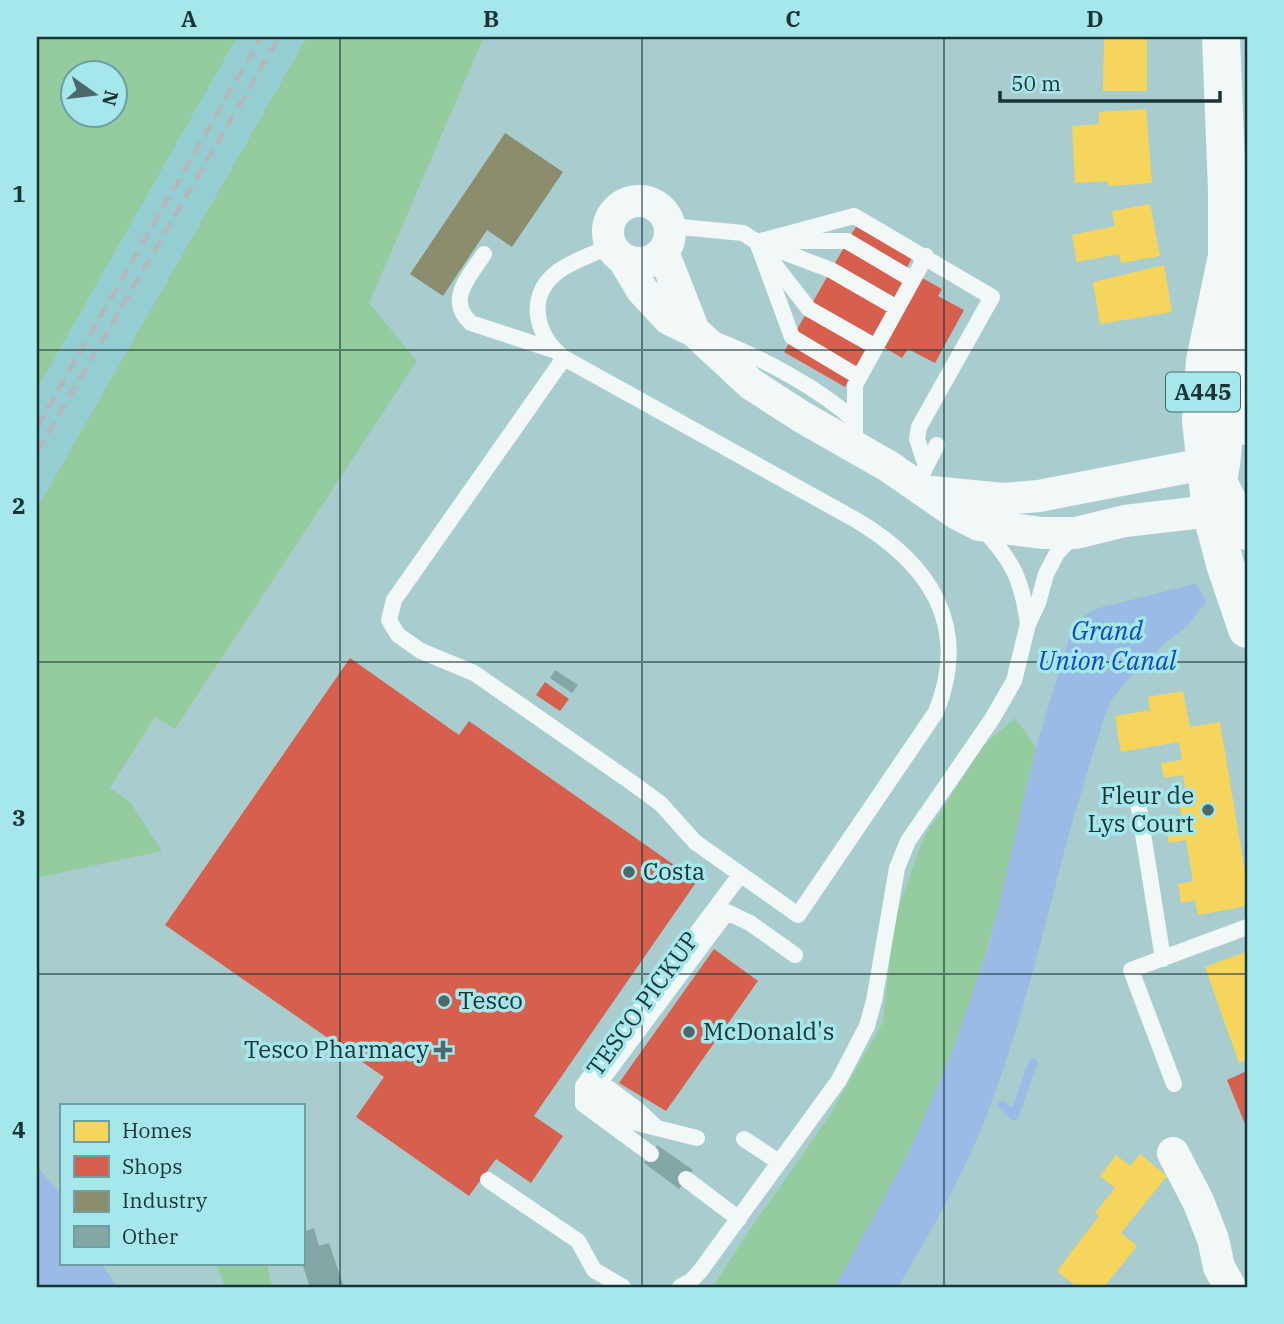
<svg xmlns="http://www.w3.org/2000/svg" width="1284" height="1324" viewBox="0 0 1284 1324" font-family="'IBM Plex Serif',serif">
  <style>
    .built { fill: #95ced2 }
    .green { fill: #94cca0; fill-rule: evenodd }
    .water { fill: #99bbe5 }
    .pier { fill: #a9cdcf }
    .homes { fill: #f6d55c }
    .shops { fill: #d6604d }
    .industry { fill: #8c8c6e }
    .lines { fill: none; stroke-linecap: round; stroke-linejoin: round }
    .stream { stroke: #99bbe5; stroke-width: 9 }
    .building { fill: #84a7a5 }
    .lane { stroke: #f2f8f8; stroke-width: 16 }
    .street { stroke: #f2f8f8; stroke-width: 32 }
    .primary { stroke: #f2f8f8; stroke-width: 38 }
    .rail { stroke: #b1babb; stroke-width: 5; stroke-dasharray: 14 7; stroke-linecap: butt }
    .grid { fill: none; stroke: #1a3436; stroke-width: 2; stroke-opacity: 0.55 }
    .poi-dot { fill: #4c6a6c; stroke: #a6e7ec; stroke-width: 2.5 }
    .labels { text-anchor: middle; stroke-width: 7; stroke-linejoin: round; paint-order: stroke }
    .shield { fill: #a6e7ec; stroke: #446a6d; stroke-width: 2 }
    .shield-label { font-size: 23px; font-weight: bold; fill: #1a3436 }
    .poi-label { font-size: 24px; fill: #1a3436; stroke: #a6e7ec; text-anchor: start }
    .street-label { font-size: 24px; fill: #1a3436; stroke: #a6e7ec }
    .water-label { font-size: 26px; font-style: italic; fill: #104bbc; stroke: #a6e7ec }
    .neatline { fill: none; stroke: #1a3436; stroke-width: 2.5 }
    .grid-label { font-size: 23px; text-anchor: middle; font-weight: bold; fill: #1a3436 }
  </style>
  <rect width="100%" height="100%" fill="#a9cdcf"/>
  <!-- built -->
  <path class="built" d="M 237,37 L 307,37 L 37,508 L 37,389 Z"/>
  <!-- green -->
  <path class="green" d="M 37,37 L 237,37 L 37,389 ZM 74,74 L 116,74 L 116,116 L 74,116 Z
    M 307,37 L 484,37 L 369,303 L 417,361 L 175,729 L 155,717 L 110,788 L 130,802 L 162,851 L 37,878 L 37,508 Z
    M 1015,718 L 1036,747 C 1020,810 1009,875 990,938 C 954,1060 903,1179 835,1287 L 713,1287 L 749,1231 L 830,1115 L 883,1022 L 894,921 L 923,839 L 984,745 Z
    M 216,1263 L 267,1263 L 272,1287 L 225,1287 Z"/>
  <!-- water -->
  <path class="water" d="M 1247,563 L 1247,582 L 1205,604 L 1187,626 L 1163,645 L 1130,677 L 1112,699 L 1103,721 C 1089,768 1073,816 1061,864 C 1038,953 1015,1047 980,1132 C 957,1186 928,1237 898,1287 L 835,1287 L 909,1152 L 954,1047 L 991,938 L 1036,747 L 1072,629 L 1081,618 L 1095,609 L 1194,584 Z
    M 37,1166 L 61,1195 L 61,1263 L 101,1263 L 117,1287 L 37,1287 Z"/>
  <!-- pier -->
  <path class="pier" d="M 1247,560 L 1247,586 L 1209,606 L 1194,580 Z"/>
  <!-- homes -->
  <path class="homes" d="M 1104,37 L 1147,37 L 1147,91 L 1103,91 Z
    M 1146,109 L 1152,183 L 1109,186 L 1108,181 L 1075,183 L 1072,126 L 1099,124 L 1099,112 Z
    M 1150,204 L 1160,256 L 1121,263 L 1119,254 L 1077,262 L 1072,235 L 1115,226 L 1112,211 Z
    M 1164,265 L 1172,312 L 1100,324 L 1093,282 Z
    M 1183,691 L 1190,727 L 1220,722 L 1247,883 L 1247,906 L 1198,915 L 1195,900 L 1181,903 L 1178,884 L 1193,881 L 1186,840 L 1169,843 L 1166,828 L 1183,825 L 1178,795 L 1186,794 L 1183,775 L 1164,778 L 1161,763 L 1182,760 L 1179,742 L 1121,752 L 1115,716 L 1150,710 L 1148,697 Z
    M 1245,952 L 1247,958 L 1247,1059 L 1239,1063 L 1205,967 Z
    M 1140,1154 L 1167,1176 L 1121,1233 L 1137,1246 L 1104,1287 L 1077,1287 L 1057,1271 L 1099,1216 L 1095,1213 L 1115,1188 L 1100,1176 L 1116,1155 L 1130,1166 Z"/>
  <!-- shops -->
  <path class="shops" d="M 858,223 L 914,255 L 906,269 L 942,289 L 938,296 L 964,310 L 935,363 L 908,349 L 902,358 L 872,340 L 845,387 L 784,352 Z
    M 350,658 L 459,735 L 469,721 L 697,881 L 534,1116 L 563,1136 L 531,1183 L 496,1159 L 469,1196 L 356,1117 L 384,1077 L 165,925 Z
    M 545,682 L 569,699 L 560,711 L 536,695 Z
    M 714,949 L 758,981 L 666,1111 L 619,1083 Z
    M 1247,1071 L 1247,1129 L 1227,1080 Z"/>
  <!-- industry -->
  <path class="industry" d="M 505,133 L 563,172 L 512,247 L 487,230 L 443,296 L 410,274 Z"/>
  <g class="lines">
    <!-- stream -->
    <path class="stream" d="M 1002,1105 L 1014,1116 L 1033,1063"/>
  </g>
  <!-- building -->
  <path class="building" d="M 555,670 L 578,685 L 572,693 L 550,678 Z
    M 657,1145 L 693,1170 L 679,1189 L 644,1163 Z
    M 314,1228 L 319,1246 L 329,1243 L 344,1287 L 310,1287 L 302,1263 L 303,1232 Z"/>
  <g class="lines">
    <!-- lane -->
    <path class="lane" d="M 670,226 L 743,233 L 757,242 L 831,270 L 897,308
      M 781,241 L 847,241 L 913,280
      M 757,242 L 854,216 L 992,297 L 919,427 L 917,439 L 926,466 L 917,485
      M 757,242 L 792,337 L 859,377
      M 484,254 C 470,276 445,300 471,323 L 553,350
      M 767,255 L 809,309 L 876,347
      M 716,340 C 762,358 819,388 855,421
      M 564,358 L 394,600 L 389,620 L 398,635 L 421,651 L 474,673 L 631,782 L 661,804 L 695,842 L 798,915 L 936,712 C 971,626 930,564 856,520 L 564,358 C 537,337 525,298 556,273 C 571,261 594,254 611,246
      M 855,448 L 855,385 L 926,256
      M 926,466 L 937,445
      M 982,528 C 1013,561 1022,580 1028,624
      M 1137,796 L 1163,959
      M 600,1082 L 596,1098 L 629,1121 L 697,1138
      M 1174,1084 L 1131,970 L 1247,927
      M 657,1128 L 639,1111 L 600,1082 L 727,912 L 750,923 L 795,955
      M 744,1139 L 779,1162
      M 651,1154 L 583,1104 L 583,1086 L 740,875
      M 686,1179 L 739,1219
      M 488,1180 L 578,1241 L 594,1270 L 623,1287
      M 680,1287 L 691,1281 L 701,1270 L 839,1080 L 867,1026 L 874,1001 L 897,868 L 908,841 L 992,719 L 1014,681 L 1028,624 L 1038,603 L 1046,574 L 1057,553 L 1074,535"/>
    <!-- street -->
    <path class="street" d="M608 232a31 31 0 1 1 62 0a31 31 0 1 1-62 0Z
      M 663,252 L 694,331
      M 624,260 L 642,290 L 669,319 L 694,331 L 751,384 L 802,417 L 888,466 L 956,513 L 979,525 L 1042,533 L 1076,533 L 1125,521 L 1211,511 C 1233,465 1224,402 1233,351
      M 932,492 L 1003,499 L 1039,496 L 1204,464 L 1222,483 L 1247,534
      M 1173,1153 L 1198,1201 L 1213,1239 L 1219,1267 L 1230,1287"/>
    <!-- primary -->
    <path class="primary" d="M 1221,37 L 1227,190 L 1227,256 L 1205,361 L 1201,421 L 1211,511 L 1225,564 L 1247,629
      M 1230,272 L 1246,362 L 1247,426"/>
    <!-- rail -->
    <path class="rail" d="M 37,427 L 261,37
      M 37,452 L 279,37"/>
  </g>
  <!-- grid -->
  <path class="grid" d="M 340,37 L 340,1287M 642,37 L 642,1287M 944,37 L 944,1287M 37,350 L 1247,350M 37,662 L 1247,662M 37,974 L 1247,974"/>
  <!-- markers -->
  <g class="poi-dot">
    <circle cx="1208" cy="810" r="7"/>
    <circle cx="629" cy="872" r="7"/>
    <circle cx="444" cy="1001" r="7"/>
    <circle cx="689" cy="1032" r="7"/>
    <path d="M439.5 1039.5h7v7h7v7h-7v7h-7v-7h-7v-7h7z"/>
  </g>
  <g class="labels">
    <!-- shield labels -->
    <rect class="shield" x="1166" y="372.5" width="74" height="39" rx="5"/>
    <g class="shield-label">
      <text x="1203" y="400">A445</text>
    </g>
    <!-- poi labels -->
    <g class="poi-label">
      <text x="1194" y="804" text-anchor="end">Fleur de<tspan x="1194" dy="28">Lys Court</tspan></text>
      <text x="643" y="880">Costa</text>
      <text x="458" y="1009">Tesco</text>
      <text x="703" y="1040">McDonald's</text>
      <text x="429" y="1058" text-anchor="end">Tesco Pharmacy</text>
    </g>
    <!-- street labels -->
    <g class="street-label">
      <text transform="translate(643 1004) rotate(-54)" y="8">TESCO PICKUP</text>
    </g>
    <!-- water labels -->
    <g class="water-label">
      <text x="1107" y="640">Grand<tspan x="1107" dy="30">Union Canal</tspan></text>
    </g>
  </g>
  <!-- border -->
  <rect width="1284" height="1324" fill="none" stroke="#a6e7ec" stroke-width="77"/>
  <!-- legend -->
  <rect x="60" y="1104" width="245" height="161" fill="#a6e7ec" stroke="#6e9fa3" stroke-width="2"/>
  <rect x="74" y="1121" width="35" height="21" fill="#f6d55c" stroke="#6e9fa3" stroke-width="2"/>
  <text x="122" y="1138" font-size="21" fill="#1a3436">Homes</text>
  <rect x="74" y="1156" width="35" height="21" fill="#d6604d" stroke="#6e9fa3" stroke-width="2"/>
  <text x="122" y="1174" font-size="21" fill="#1a3436">Shops</text>
  <rect x="74" y="1191" width="35" height="21" fill="#8c8c6e" stroke="#6e9fa3" stroke-width="2"/>
  <text x="122" y="1208" font-size="21" fill="#1a3436">Industry</text>
  <rect x="74" y="1226" width="35" height="21" fill="#84a7a5" stroke="#6e9fa3" stroke-width="2"/>
  <text x="122" y="1244" font-size="21" fill="#1a3436">Other</text>
  <!-- north arrow -->
  <g transform="translate(94 94) rotate(104)"><circle r="33" fill="#a6e7ec" stroke="#6e9fa3" stroke-width="2"/>
  <path d="M0-5L12 26L0 18L-12 26Z" fill="#4c6a6c"/>
  <text y="-10" font-size="19" font-weight="bold" text-anchor="middle" fill="#1a3436">N</text>
  </g>
  <!-- scale -->
  <path d="M1000 91v10h220v-10" fill="none" stroke="#1a3436" stroke-width="3.5"/>
  <text x="1011" y="91" font-size="21" fill="#1a3436" stroke="#a6e7ec" stroke-width="5" paint-order="stroke">50 m</text>
  <rect x="38" y="38" width="1208" height="1248" class="neatline"/>
  <g class="grid-label">
    <text x="189" y="27">A</text>
    <text x="491" y="27">B</text>
    <text x="793" y="27">C</text>
    <text x="1095" y="27">D</text>
    <text x="19" y="202">1</text>
    <text x="19" y="514">2</text>
    <text x="19" y="826">3</text>
    <text x="19" y="1138">4</text>
  </g>
</svg>
